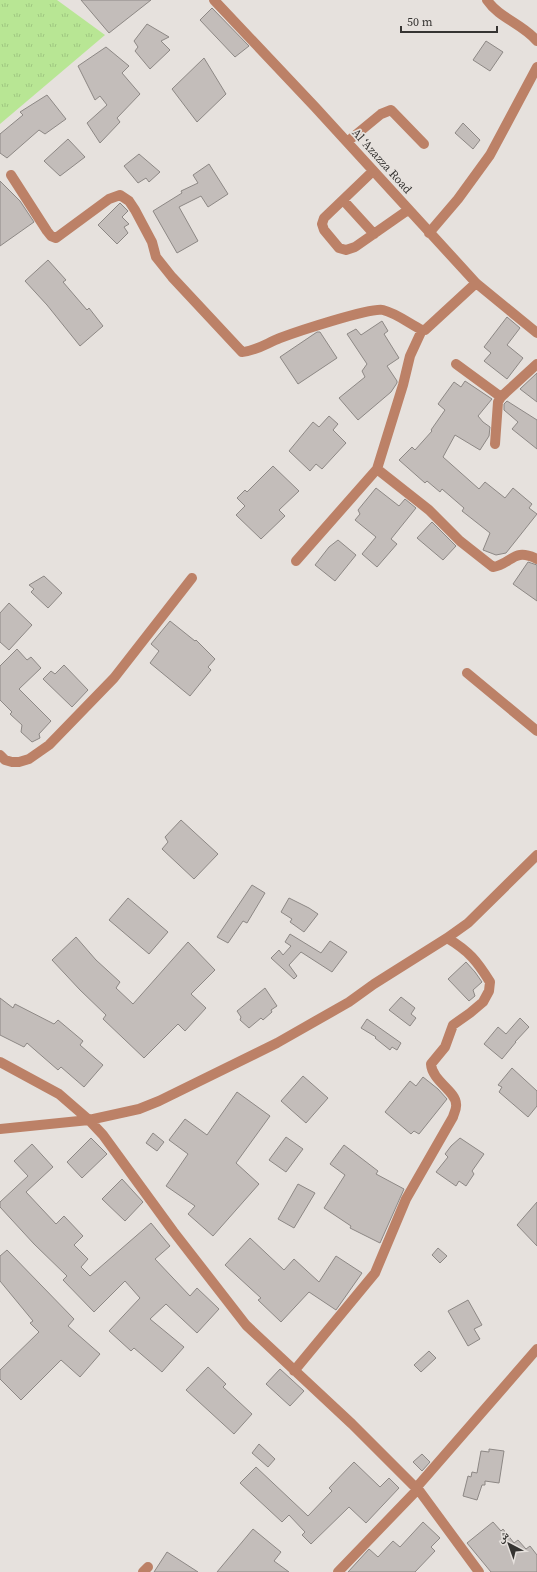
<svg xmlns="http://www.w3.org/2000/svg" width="537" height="1572" viewBox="0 0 537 1572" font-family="'Source Serif 4','Noto Naskh Arabic',serif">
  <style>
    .grass { fill: url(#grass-tufts) }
    .building { fill: #c3bdba; stroke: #8d8885 }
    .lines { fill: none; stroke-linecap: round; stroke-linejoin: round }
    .minor { stroke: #bc8167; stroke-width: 10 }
    .labels { text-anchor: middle; stroke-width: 3.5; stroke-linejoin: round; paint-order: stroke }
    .street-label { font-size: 12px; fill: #363432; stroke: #e6e1dd }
  </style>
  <defs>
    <pattern id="grass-tufts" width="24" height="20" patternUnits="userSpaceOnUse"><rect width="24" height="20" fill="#b8e694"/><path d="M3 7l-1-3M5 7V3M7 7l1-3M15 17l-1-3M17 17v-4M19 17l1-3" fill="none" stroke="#9fc680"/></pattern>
  </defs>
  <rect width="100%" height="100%" fill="#e6e1dd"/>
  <!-- grass -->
  <path class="grass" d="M 0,0 L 57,0 L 105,35 L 0,124 Z"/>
  <!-- building -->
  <path class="building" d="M 81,0 L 151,0 L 109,33 Z
    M 212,8 L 249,46 L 235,57 L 200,20 Z
    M 147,24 L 169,37 L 161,41 L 170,50 L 150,69 L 135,51 L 138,47 L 134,41 Z
    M 486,41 L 503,52 L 490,71 L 473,60 Z
    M 106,47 L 129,66 L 122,73 L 140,94 L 117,118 L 120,122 L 100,143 L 87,123 L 107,105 L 100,96 L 95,100 L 78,66 Z
    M 204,58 L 226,94 L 197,122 L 172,89 Z
    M 47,95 L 66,119 L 45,134 L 39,130 L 7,158 L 0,153 L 0,134 L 23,115 L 20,112 Z
    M 463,123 L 480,140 L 473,149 L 455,133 Z
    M 68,139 L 85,157 L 60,176 L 44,161 Z
    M 139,154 L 160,172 L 149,182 L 146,178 L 138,183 L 124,166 Z
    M 209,164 L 228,194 L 208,207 L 201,196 L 179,207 L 198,241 L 177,253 L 153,211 L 182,193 L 181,191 L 198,183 L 193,175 Z
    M 0,181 L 20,201 L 34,222 L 0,246 Z
    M 120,203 L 128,211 L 122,217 L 129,224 L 124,227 L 128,233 L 117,244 L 98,225 Z
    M 48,260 L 66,280 L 63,282 L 87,310 L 89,308 L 103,326 L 80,346 L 47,305 L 25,281 Z
    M 507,317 L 520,328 L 507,345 L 523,358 L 507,379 L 484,361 L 491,353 L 484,347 Z
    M 382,321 L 388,331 L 384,334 L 399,358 L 387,366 L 397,381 L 397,383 L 391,392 L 358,420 L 339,398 L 365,377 L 362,371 L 367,364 L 347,334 L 356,329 L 361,335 Z
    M 317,332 L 320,332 L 337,358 L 298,384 L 280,357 Z
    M 537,373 L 537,402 L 520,389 Z
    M 465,381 L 492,399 L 478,416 L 483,422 L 490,427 L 489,436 L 480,450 L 455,435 L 443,457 L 479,489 L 485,482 L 505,498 L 513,488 L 532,504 L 529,508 L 537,514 L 506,553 L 496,555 L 483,550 L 490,533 L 462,511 L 464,508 L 442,489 L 440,492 L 427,481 L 425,483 L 399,460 L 412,447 L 415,450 L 432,431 L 431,430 L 445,410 L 438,404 L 454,382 L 461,387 Z
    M 507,401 L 537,420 L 537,449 L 512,429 L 518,422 L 504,410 L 504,404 Z
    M 329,416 L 338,424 L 333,430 L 346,443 L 322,469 L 316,464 L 310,471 L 289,451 L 313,422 L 319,427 Z
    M 273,466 L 299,491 L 279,510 L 285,516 L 261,539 L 236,515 L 245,506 L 237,498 L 245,490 L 247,492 Z
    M 376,488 L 399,506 L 405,499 L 416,508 L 391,539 L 397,544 L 377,567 L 362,554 L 376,537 L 355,520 L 360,514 L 358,510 Z
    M 432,522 L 456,546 L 443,560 L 417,538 Z
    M 338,540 L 356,555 L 335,581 L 315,565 L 329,547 Z
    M 528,562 L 537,565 L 537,601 L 513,584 Z
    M 44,576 L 62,593 L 48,608 L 31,592 L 34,589 L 29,585 Z
    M 9,603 L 32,625 L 9,650 L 0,642 L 0,613 Z
    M 170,621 L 195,641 L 196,640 L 215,659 L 208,667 L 211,670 L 190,696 L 150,663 L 159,651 L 151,644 Z
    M 17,649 L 27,660 L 31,657 L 41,668 L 19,689 L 51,721 L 39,734 L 40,738 L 32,742 L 21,732 L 22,725 L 10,714 L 12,712 L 0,700 L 0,666 Z
    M 64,665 L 88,690 L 72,707 L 43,679 L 51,671 L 55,674 Z
    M 181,820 L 218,854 L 194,879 L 162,849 L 168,842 L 165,837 Z
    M 252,885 L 265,893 L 247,923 L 243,921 L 228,943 L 217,937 Z
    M 128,898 L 168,932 L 149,954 L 109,920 Z
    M 289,898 L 309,908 L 318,914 L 304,932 L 290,922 L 292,919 L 281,912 Z
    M 290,934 L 321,953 L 330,941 L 347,952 L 332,972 L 301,952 L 289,965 L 297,976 L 294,979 L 271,958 L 279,950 L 283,955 L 291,946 L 285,942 Z
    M 76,937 L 96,960 L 120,982 L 116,988 L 133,1004 L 188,942 L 215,970 L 191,994 L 206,1008 L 185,1031 L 178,1024 L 144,1058 L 103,1019 L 106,1015 L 80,990 L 52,960 Z
    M 466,962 L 475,972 L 482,982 L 473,990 L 475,996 L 469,1001 L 448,979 Z
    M 265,988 L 277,1006 L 271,1010 L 272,1012 L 263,1020 L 261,1018 L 249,1028 L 240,1020 L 241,1017 L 237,1011 Z
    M 401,997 L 415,1008 L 411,1014 L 416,1018 L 410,1026 L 389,1010 Z
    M 0,998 L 13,1008 L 15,1004 L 54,1024 L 58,1020 L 83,1041 L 80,1045 L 103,1065 L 84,1087 L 61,1067 L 58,1070 L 27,1043 L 24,1047 L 0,1035 Z
    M 520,1018 L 529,1027 L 515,1042 L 516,1042 L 502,1059 L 484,1044 L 498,1027 L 506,1034 Z
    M 367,1019 L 401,1043 L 397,1050 L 392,1047 L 390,1050 L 375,1038 L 376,1037 L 361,1028 Z
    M 512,1068 L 537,1091 L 537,1106 L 528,1117 L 499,1092 L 502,1087 L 498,1085 Z
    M 303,1076 L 328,1098 L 306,1123 L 281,1101 Z
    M 423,1077 L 438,1089 L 447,1099 L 419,1134 L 414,1131 L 411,1134 L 385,1112 L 410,1081 L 416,1086 Z
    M 237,1092 L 270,1116 L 236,1163 L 259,1184 L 213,1236 L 188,1214 L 195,1206 L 166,1186 L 188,1154 L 169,1140 L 185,1119 L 207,1135 Z
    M 153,1133 L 164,1142 L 157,1151 L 146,1143 Z
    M 286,1137 L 303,1149 L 286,1172 L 269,1160 Z
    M 91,1138 L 107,1154 L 82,1178 L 67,1162 Z
    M 460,1138 L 484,1154 L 472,1171 L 474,1174 L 466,1186 L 459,1181 L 456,1186 L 436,1172 L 448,1157 L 445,1154 L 451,1146 Z
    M 32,1144 L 53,1167 L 26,1192 L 56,1224 L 64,1216 L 83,1236 L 74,1245 L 88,1259 L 81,1267 L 90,1276 L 151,1223 L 170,1246 L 155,1259 L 190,1296 L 197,1288 L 219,1309 L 197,1333 L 166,1304 L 150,1319 L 184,1347 L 162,1372 L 134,1348 L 131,1351 L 109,1331 L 140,1298 L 125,1281 L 94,1312 L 63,1280 L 67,1276 L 34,1244 L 0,1207 L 0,1202 L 28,1176 L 14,1161 Z
    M 344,1145 L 378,1171 L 376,1174 L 404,1189 L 380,1243 L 350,1228 L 351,1226 L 324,1208 L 345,1175 L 330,1164 Z
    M 122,1179 L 143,1202 L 125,1221 L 102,1199 Z
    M 298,1184 L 315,1193 L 294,1228 L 278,1219 Z
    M 537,1202 L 537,1246 L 517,1225 Z
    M 250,1238 L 284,1270 L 294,1259 L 319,1282 L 336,1256 L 362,1273 L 336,1310 L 309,1292 L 281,1322 L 258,1300 L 261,1298 L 225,1265 Z
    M 438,1248 L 447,1256 L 440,1263 L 432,1255 Z
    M 7,1250 L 74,1319 L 68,1326 L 100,1354 L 80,1377 L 61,1360 L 21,1400 L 0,1379 L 0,1370 L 39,1332 L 30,1323 L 33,1321 L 0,1281 L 0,1256 Z
    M 468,1300 L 482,1325 L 474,1329 L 480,1339 L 468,1346 L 448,1311 Z
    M 429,1351 L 436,1358 L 421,1372 L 414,1365 Z
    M 208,1367 L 226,1384 L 223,1387 L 252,1414 L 234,1434 L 186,1390 Z
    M 280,1369 L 304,1391 L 290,1406 L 266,1384 Z
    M 259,1444 L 275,1459 L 268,1467 L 252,1453 Z
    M 489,1449 L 504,1451 L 499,1483 L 485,1481 L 485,1485 L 482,1485 L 477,1500 L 463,1496 L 468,1476 L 471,1477 L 472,1472 L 477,1473 L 481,1451 L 489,1452 Z
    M 422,1454 L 430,1462 L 422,1471 L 413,1462 Z
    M 354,1462 L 380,1487 L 389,1478 L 399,1488 L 366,1523 L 349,1507 L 311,1544 L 302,1535 L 305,1532 L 289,1515 L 282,1522 L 240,1483 L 256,1467 L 308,1516 L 332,1491 L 329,1488 Z
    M 423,1522 L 440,1538 L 431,1547 L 435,1551 L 415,1572 L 348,1572 L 369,1549 L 378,1557 L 393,1541 L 400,1547 Z
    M 493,1522 L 501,1531 L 503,1529 L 514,1543 L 518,1540 L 526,1549 L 530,1546 L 537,1555 L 537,1572 L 491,1572 L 467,1543 Z
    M 253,1529 L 281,1552 L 274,1561 L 289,1572 L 217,1572 Z
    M 167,1552 L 198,1572 L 154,1572 Z"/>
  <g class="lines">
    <!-- minor -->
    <path class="minor" d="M 214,0 L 315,107 L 476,283 L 537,333
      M 487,0 C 499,18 523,24 537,41
      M 347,142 L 381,114 L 391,110 L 424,144
      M 373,171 L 324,218 L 322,224 L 324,230 L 339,248 L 346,250 L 355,247 L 408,210
      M 11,175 L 47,231 L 51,236 L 56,238 L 109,199 L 120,195 L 129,201 L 135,210 L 152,242 L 156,257 L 172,277 L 242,352 C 256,351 267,343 280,338 C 296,332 371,307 383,310 C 396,313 410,324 422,330 L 425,330 L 476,283
      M 343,200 L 374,234
      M 429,233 L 458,199 L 490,155 L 537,67
      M 422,330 L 410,356 L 403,385 L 377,469 L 429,510 L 460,541 L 493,567 C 512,564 513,547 537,559
      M 456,364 L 501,397
      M 495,444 L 498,402 L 501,397 L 537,364
      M 296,561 L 377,469
      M 467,673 L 537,731
      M 0,755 L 5,760 L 12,762 L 19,762 L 29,759 L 49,745 L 114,678 L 192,578
      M 0,1062 L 59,1094 L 89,1120 L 103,1135 L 173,1231 L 246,1325 L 352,1424 L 416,1488
      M 0,1129 L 89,1120 L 139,1109 L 159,1101 L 277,1043 L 349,1002 L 374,984 L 447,938 L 468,923 L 537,855
      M 294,1371 L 375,1273 L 406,1199 L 453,1117 C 454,1113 457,1108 456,1104 C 456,1091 432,1081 431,1064 L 445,1047 L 453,1025 L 470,1013 L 483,1002 L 489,991 L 490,982 C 477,961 469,951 447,938
      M 418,1489 L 479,1572
      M 143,1572 L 148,1567
      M 338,1572 L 418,1489 L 416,1488 L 537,1349"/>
  </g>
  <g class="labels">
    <!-- street labels -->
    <g class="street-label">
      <text transform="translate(382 161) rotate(48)" y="4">Al ‘Azazza Road</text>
    </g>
  </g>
  <!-- north arrow -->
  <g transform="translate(509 1544) rotate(319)" stroke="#e6e1dd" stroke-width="3" paint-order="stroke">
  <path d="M0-3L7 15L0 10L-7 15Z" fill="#363432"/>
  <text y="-6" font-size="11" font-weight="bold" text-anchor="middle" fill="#363432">ش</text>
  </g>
  <!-- scale -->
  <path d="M401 26v6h96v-6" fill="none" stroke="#363432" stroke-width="2"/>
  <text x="407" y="26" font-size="12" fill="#363432" stroke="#e6e1dd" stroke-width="3" paint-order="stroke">50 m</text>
</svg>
